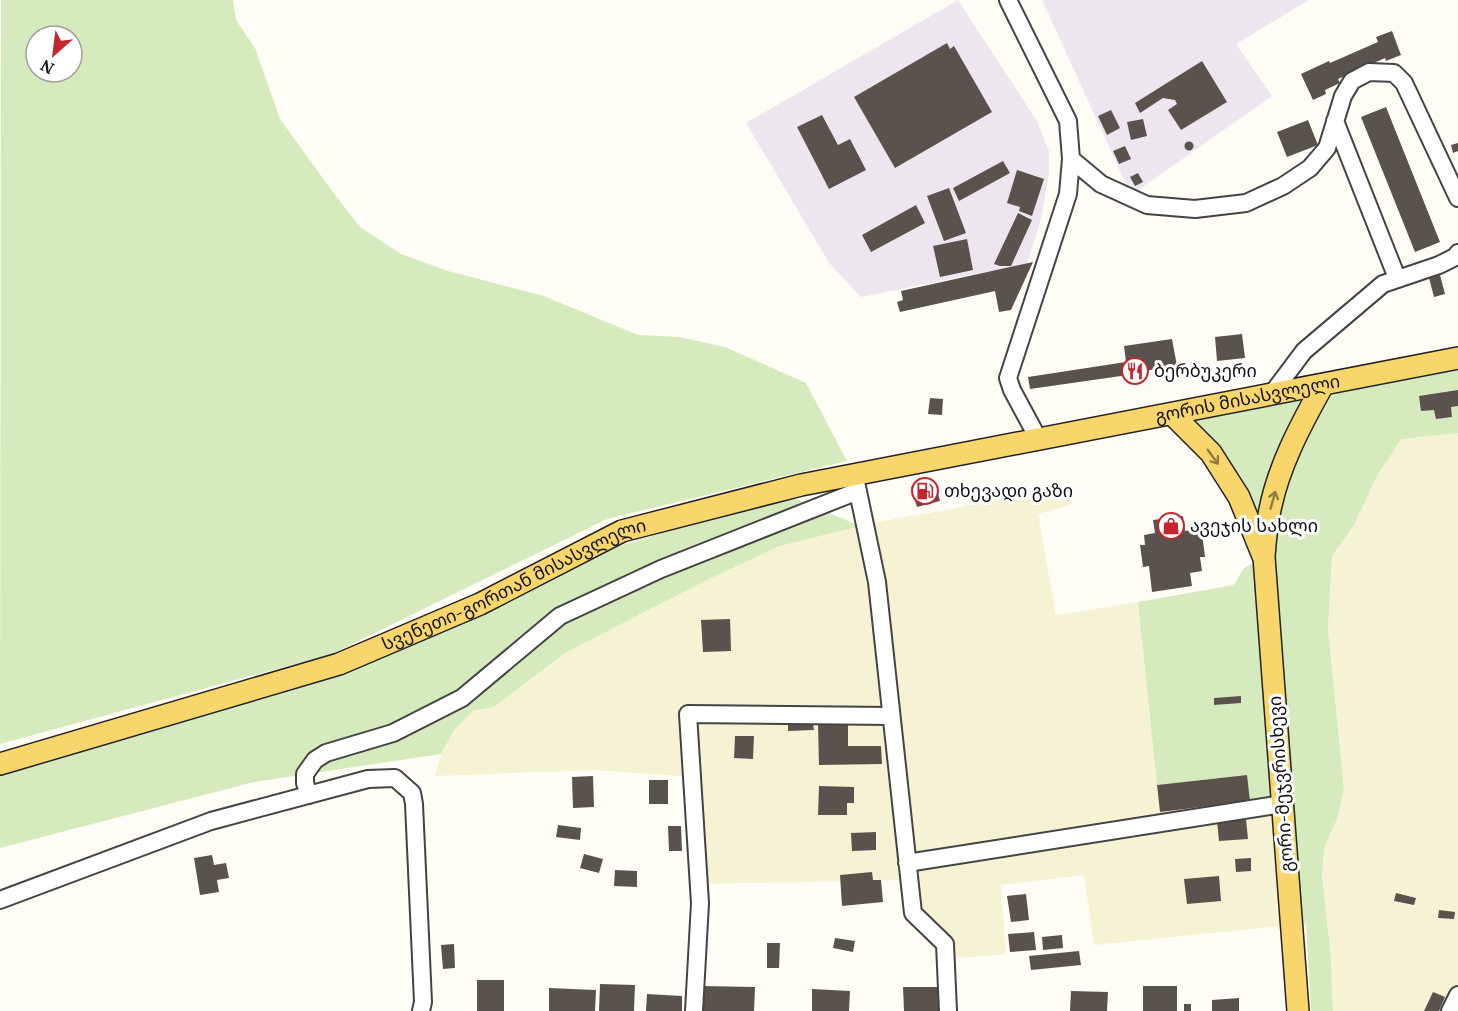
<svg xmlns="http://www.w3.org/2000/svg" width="1458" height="1011" viewBox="0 0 1458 1011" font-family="'PT Serif','Noto Sans Georgian',serif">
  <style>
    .industrial { fill: #eee6ef }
    .farmland { fill: #f6f3d4 }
    .green { fill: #d5ebbd; fill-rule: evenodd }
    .building { fill: #5a524d }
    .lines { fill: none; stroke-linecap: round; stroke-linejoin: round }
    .minor-casing { stroke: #444; stroke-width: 20 }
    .major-casing { stroke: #222; stroke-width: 24 }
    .minor { stroke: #fff; stroke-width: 16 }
    .major { stroke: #f9d66b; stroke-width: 21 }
    .oneway { stroke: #917d42 }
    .labels { text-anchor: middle; stroke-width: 6; stroke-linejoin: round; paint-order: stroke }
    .poi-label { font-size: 18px; fill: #111; stroke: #fff; text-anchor: start }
    .street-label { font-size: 18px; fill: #111; stroke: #fff }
  </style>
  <rect width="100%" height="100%" fill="#fffdf5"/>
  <!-- industrial -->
  <path class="industrial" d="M 958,0 L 1037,121 L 1049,151 L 1049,173 L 1041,219 L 1027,264 L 861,297 L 829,263 L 746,123 Z
    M 1042,0 L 1309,0 L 1236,44 L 1272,96 L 1131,195 Z"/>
  <!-- farmland -->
  <path class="farmland" d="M 1458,433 L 1458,989 L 1447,1011 L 1333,1011 L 1331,958 L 1322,874 L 1323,849 L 1338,816 L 1344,788 L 1328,629 L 1332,556 L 1354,525 L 1377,476 L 1401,438 Z
    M 1061,485 L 1073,504 L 1038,514 L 1056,615 L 1138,602 L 1160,811 L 1250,801 L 1282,804 L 1292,925 L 1094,945 L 1084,875 L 1001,885 L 1006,954 L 958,958 L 913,913 L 908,880 L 701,884 L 694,777 L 593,770 L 435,776 L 441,754 L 455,729 L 473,711 L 494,707 L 565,653 L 709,579 L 780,546 L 865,524 L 952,509 L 1043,487 Z"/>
  <!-- green -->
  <path class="green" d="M 1,0 L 233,0 L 236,20 L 255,48 L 280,119 L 335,195 L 360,227 L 401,254 L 448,271 L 544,296 L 638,335 L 680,337 L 725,347 L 806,383 L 847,461 L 607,519 L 332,654 L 0,744 ZM 36,36 L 72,36 L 72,72 L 36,72 Z
    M 1458,358 L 1458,433 L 1401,439 L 1377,476 L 1354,525 L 1332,556 L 1328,629 L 1344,788 L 1338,816 L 1324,849 L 1322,874 L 1331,958 L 1333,1011 L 1311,1011 L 1306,924 L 1292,925 L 1282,805 L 1250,801 L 1246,775 L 1157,785 L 1138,602 L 1234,585 L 1244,568 L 1264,557 L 1239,497 L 1173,415 ZM 1241,696 L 1241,703 L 1214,705 L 1214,698 Z
    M 787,495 L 860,526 L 780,546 L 709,579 L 565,653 L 494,707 L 473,711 L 455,729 L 441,754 L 254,782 L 0,848 L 0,776 L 328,679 L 499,607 L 616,547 Z"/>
  <!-- building -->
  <path class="building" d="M 1392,31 L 1401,55 L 1386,61 L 1385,58 L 1338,79 L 1340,83 L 1325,90 L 1326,94 L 1313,100 L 1301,74 L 1329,61 L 1330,63 L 1378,42 L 1376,37 Z
    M 947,43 L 950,49 L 954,46 L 992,112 L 895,168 L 854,97 Z
    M 1202,61 L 1227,102 L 1181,130 L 1168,110 L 1177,104 L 1175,100 L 1163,98 L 1140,113 L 1135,103 Z
    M 1386,107 L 1440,242 L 1415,252 L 1361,117 Z
    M 1111,110 L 1120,128 L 1107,135 L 1098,116 Z
    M 822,115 L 838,145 L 850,139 L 866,170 L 829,189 L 797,127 Z
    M 1143,119 L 1147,136 L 1131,140 L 1127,122 Z
    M 1308,120 L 1318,145 L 1287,157 L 1277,132 Z
    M1184.5 146a4.5 4.5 0 1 1 9 0a4.5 4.5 0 1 1-9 0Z
    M 1458,143 L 1458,151 L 1453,153 L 1451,145 Z
    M 1125,146 L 1131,159 L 1119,164 L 1113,151 Z
    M 1003,161 L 1010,173 L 959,201 L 953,188 Z
    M 1017,170 L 1044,179 L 1032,216 L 1019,211 L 1020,207 L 1007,203 Z
    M 1138,173 L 1143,182 L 1135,186 L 1130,177 Z
    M 949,188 L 966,233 L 944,241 L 927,196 Z
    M 916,205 L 925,223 L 871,252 L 862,235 Z
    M 1018,213 L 1032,220 L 1011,266 L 1000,266 L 994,264 Z
    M 967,239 L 973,270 L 940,277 L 933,246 Z
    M 1033,262 L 1011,310 L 999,312 L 995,291 L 900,312 L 897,302 L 903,300 L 901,291 Z
    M 1440,275 L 1445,294 L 1434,297 L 1429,278 Z
    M 1242,334 L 1245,358 L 1217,361 L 1215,337 Z
    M 1172,339 L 1177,366 L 1144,371 L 1145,376 L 1129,379 L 1128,375 L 1030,389 L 1028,377 L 1126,362 L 1124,346 Z
    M 1458,390 L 1458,406 L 1451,407 L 1452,417 L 1436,419 L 1434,410 L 1421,411 L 1419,396 Z
    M 930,398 L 943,399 L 942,415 L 928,414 Z
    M 934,480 L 940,501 L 917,507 L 911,487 Z
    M 1183,516 L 1185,531 L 1195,529 L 1196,533 L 1202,533 L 1205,557 L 1200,557 L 1202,571 L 1190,573 L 1192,586 L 1152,592 L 1149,566 L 1143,567 L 1140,545 L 1145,545 L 1144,535 L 1155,533 L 1153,520 Z
    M 730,619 L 731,651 L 703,652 L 701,620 Z
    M 1241,696 L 1241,703 L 1214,705 L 1214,698 Z
    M 818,719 L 818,724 L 813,724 L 814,730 L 788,731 L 788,720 Z
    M 848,723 L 848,746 L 881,746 L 882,764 L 819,765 L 818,724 Z
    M 735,736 L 754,736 L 753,759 L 734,758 Z
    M 1247,775 L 1250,801 L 1160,812 L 1157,785 Z
    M 593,776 L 594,807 L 573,808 L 572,777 Z
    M 649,780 L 668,780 L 668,804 L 649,804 Z
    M 819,786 L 854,787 L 854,803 L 847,803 L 847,815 L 818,815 Z
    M 1246,819 L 1248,839 L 1219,841 L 1217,821 Z
    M 558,825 L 581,828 L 580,840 L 556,837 Z
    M 668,826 L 681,826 L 682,851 L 669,851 Z
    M 876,832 L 876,850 L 852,851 L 851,833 Z
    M 584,854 L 603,859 L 599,873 L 580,868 Z
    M 212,855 L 214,865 L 226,863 L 229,878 L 217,880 L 219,892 L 200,895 L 194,858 Z
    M 1251,858 L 1251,871 L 1236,872 L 1235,859 Z
    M 615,870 L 637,871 L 637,887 L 614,886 Z
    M 872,872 L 873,880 L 881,880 L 883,902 L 842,906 L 840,875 Z
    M 1219,876 L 1221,901 L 1187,904 L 1184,879 Z
    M 1396,893 L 1416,898 L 1414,905 L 1394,901 Z
    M 1026,894 L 1029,920 L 1011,922 L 1007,896 Z
    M 1439,910 L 1455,912 L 1454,919 L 1438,918 Z
    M 1034,932 L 1036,950 L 1010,952 L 1008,934 Z
    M 1062,935 L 1063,948 L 1043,950 L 1042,937 Z
    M 835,938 L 855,941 L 853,952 L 833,948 Z
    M 767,943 L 780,943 L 779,968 L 767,968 Z
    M 454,944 L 455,968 L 443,969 L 441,945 Z
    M 1079,951 L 1081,965 L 1031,970 L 1029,956 Z
    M 477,980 L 504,980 L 504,1011 L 477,1011 Z
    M 600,984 L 635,985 L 634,1011 L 599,1011 Z
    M 702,986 L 755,987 L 754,1011 L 702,1011 Z
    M 1143,986 L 1177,986 L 1177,1011 L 1143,1011 Z
    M 903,987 L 941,987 L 941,1011 L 904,1011 Z
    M 549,988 L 596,990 L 595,1011 L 549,1011 Z
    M 812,989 L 850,991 L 849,1011 L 812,1011 Z
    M 1071,991 L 1108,992 L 1107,1011 L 1070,1011 Z
    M 1433,992 L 1445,997 L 1439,1011 L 1424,1011 Z
    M 647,994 L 682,996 L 682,1011 L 646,1011 Z
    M 1239,998 L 1239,1011 L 1212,1011 L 1212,1000 Z
    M 1184,1004 L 1191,1004 L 1191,1011 L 1184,1011 Z"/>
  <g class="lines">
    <defs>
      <path id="minor" d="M 1008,0 L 1068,121 L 1071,159 L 1068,194 L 1008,378 L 1012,390 L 1039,440
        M 1335,121 L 1397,278
        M 1071,159 L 1101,184 L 1147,205 L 1195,209 L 1246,203 L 1283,186 L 1310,168 L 1327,148 L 1343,96 L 1352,81 L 1369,72 L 1394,73 L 1404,83 L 1458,198
        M 1271,395 L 1304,351 L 1383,284 L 1439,265 L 1455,257 L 1458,253
        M 856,482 L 877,582 L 913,913 L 945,944 L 948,1011
        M 309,795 L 305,783 L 305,774 L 315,760 L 326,753 L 393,733 L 462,698 L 560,616 L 661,569 L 858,491
        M 907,863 L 1282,804
        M 0,900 L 211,821 L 368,779 L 395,778 L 412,793 L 414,804 L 423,1002 L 421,1011
        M 694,1011 L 700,903 L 688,714 L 891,716
        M 1450,1011 L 1458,995"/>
      <g id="major">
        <path d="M 1173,415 L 1211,453 L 1239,497 L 1263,556"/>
        <path id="s1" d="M 0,764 L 339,664 L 480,604 L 622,531 L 801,485 L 1458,358"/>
        <path d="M 1298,1011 L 1264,557 C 1265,543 1266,529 1269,515 C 1277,469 1300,426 1323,385"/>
      </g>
    </defs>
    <!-- minor casing -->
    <use href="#minor" class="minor-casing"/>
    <!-- major casing -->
    <use href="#major" class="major-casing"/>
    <!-- minor -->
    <use href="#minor" class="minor"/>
    <!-- major -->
    <use href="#major" class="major"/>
  </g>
  <!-- one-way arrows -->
  <defs><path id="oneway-shaft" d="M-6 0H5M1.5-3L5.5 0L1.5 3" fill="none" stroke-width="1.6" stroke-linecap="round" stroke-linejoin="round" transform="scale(1.5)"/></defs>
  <g class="oneway">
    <use href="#oneway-shaft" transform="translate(1213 457) rotate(54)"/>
    <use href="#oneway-shaft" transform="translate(1273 500) rotate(-74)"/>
  </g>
  <!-- icons -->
  <defs>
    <symbol id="restaurant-ring" viewBox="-11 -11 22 22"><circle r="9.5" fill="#fff" stroke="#c4262e" stroke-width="1.5"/><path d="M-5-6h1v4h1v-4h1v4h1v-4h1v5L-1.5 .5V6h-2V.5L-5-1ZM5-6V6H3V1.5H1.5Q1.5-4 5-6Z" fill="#c4262e"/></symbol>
    <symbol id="fuel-ring" viewBox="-11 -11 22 22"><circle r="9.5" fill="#fff" stroke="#c4262e" stroke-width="1.5"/><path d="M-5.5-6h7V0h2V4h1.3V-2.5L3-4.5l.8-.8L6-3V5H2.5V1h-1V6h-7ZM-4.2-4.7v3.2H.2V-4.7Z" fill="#c4262e"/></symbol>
    <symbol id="shop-ring" viewBox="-11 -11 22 22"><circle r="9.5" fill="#fff" stroke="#c4262e" stroke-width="1.5"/><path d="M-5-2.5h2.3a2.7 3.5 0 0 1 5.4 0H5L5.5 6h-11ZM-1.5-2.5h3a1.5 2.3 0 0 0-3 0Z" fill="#c4262e"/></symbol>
  </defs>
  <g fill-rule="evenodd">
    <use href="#restaurant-ring" x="1120" y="356" width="30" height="30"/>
    <use href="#fuel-ring" x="910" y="476" width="30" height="30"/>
    <use href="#shop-ring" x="1156" y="511" width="30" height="30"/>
  </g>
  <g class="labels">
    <!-- poi labels -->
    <g class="poi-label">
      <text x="1154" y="377">ბერბუკერი</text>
      <text x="944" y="497">თხევადი გაზი</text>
      <text x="1190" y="532">ავეჯის სახლი</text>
    </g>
    <!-- street labels -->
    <g class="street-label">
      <text dy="6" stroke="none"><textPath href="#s1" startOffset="1306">გორის მისასვლელი</textPath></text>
      <text dy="6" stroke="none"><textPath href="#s1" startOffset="546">სვენეთი-გორთან მისასვლელი</textPath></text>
      <text transform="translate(1281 784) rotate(-94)" y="6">გორი-მეჯვრისხევი</text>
    </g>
  </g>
  <!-- north arrow -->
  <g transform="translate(54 54) rotate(208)"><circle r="28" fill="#ffffff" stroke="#a0a0a0" stroke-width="1.5"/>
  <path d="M0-4.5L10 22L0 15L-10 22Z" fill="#c4262e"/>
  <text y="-9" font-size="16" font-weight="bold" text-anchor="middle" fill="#111111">N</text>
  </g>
</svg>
